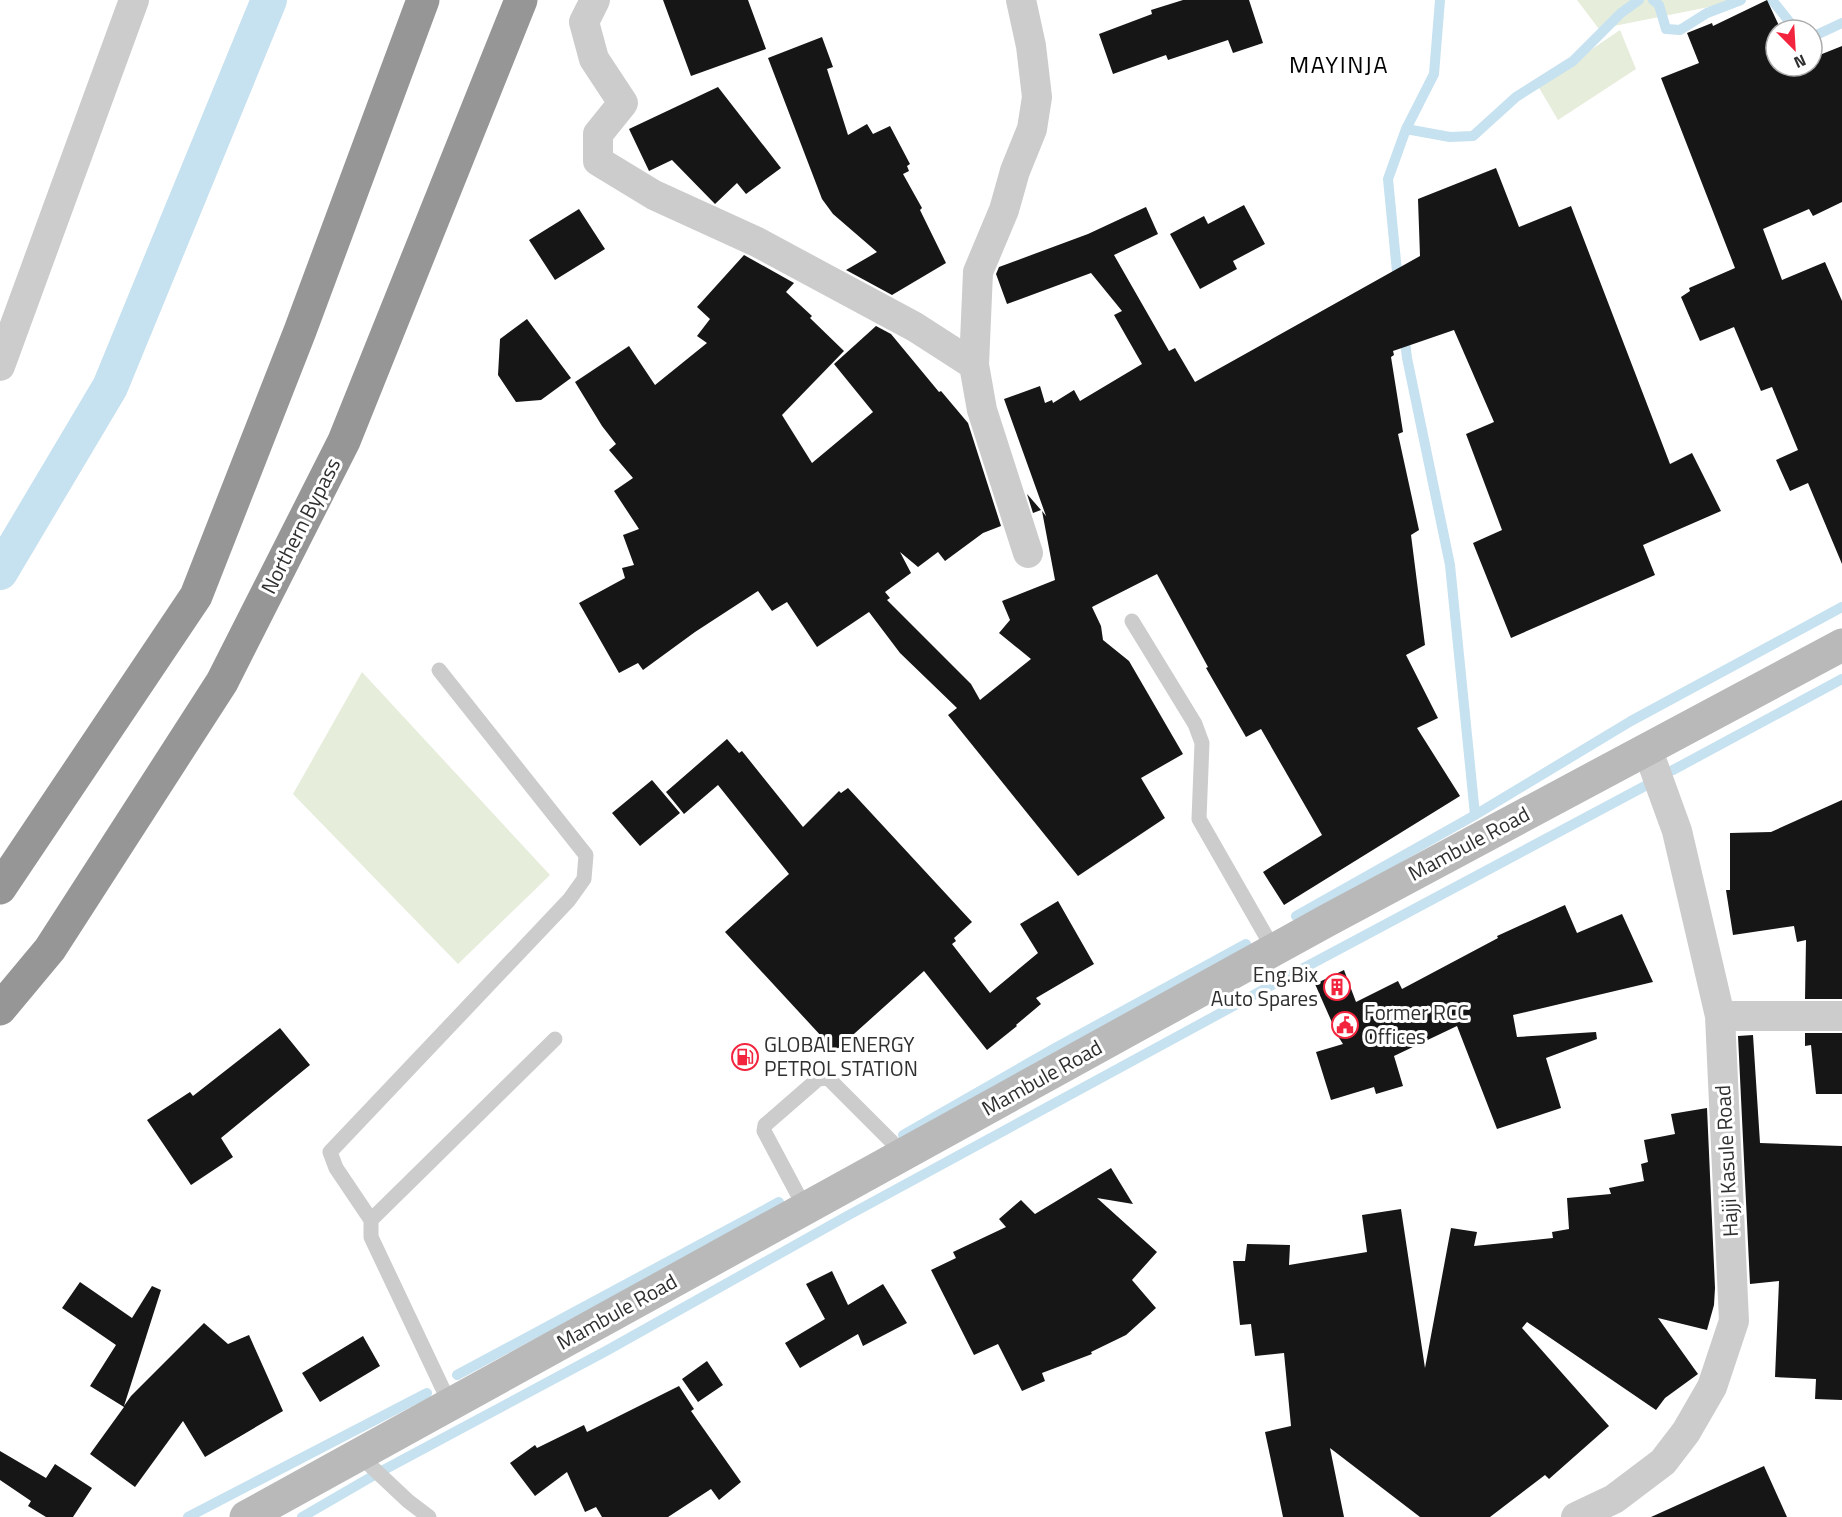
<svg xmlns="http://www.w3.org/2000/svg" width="1842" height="1517" viewBox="0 0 1842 1517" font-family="'Titillium Web',sans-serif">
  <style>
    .green { fill: #e6eddb }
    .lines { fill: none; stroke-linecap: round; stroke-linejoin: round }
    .stream { stroke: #c6e1ef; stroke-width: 10 }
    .canal { stroke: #c6e1ef; stroke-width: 36 }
    .building { fill: #161616 }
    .lane { stroke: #ccc; stroke-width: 15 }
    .street { stroke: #ccc; stroke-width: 30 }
    .secondary { stroke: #b9b9b9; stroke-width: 33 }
    .highway { stroke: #969696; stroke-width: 33 }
    .labels { text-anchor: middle; stroke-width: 6; stroke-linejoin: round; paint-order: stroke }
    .street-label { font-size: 21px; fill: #2f2f2f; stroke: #fff }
    .poi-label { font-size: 21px; fill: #2f2f2f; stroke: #fff; text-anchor: start }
    .quarter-label { font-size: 24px; letter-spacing: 1.5px; fill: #000; stroke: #fff }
  </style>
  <rect width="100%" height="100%" fill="#fff"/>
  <!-- green -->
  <path class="green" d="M 1577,0 L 1744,0 L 1599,29 Z
    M 1620,30 L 1636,69 L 1558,120 L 1538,86 Z
    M 362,672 L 550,875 L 458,964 L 293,794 Z"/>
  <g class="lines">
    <!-- stream -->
    <path class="stream" d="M 1653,0 L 1659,5 L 1666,29 L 1680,30 L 1707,13 L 1741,0
      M 1772,0 L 1796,30
      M 1812,37 L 1842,23
      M 1406,129 L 1450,137 L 1473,136 L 1516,97 L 1573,61 L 1621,13 L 1639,0
      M 1398,282 L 1388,179 L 1406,129 L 1434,74 L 1440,0
      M 1673,770 L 1842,679
      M 1475,815 L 1631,721 L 1842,607
      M 1296,916 L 1475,815 L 1450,565 L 1407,358 L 1404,333
      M 903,1135 L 1055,1048 L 1246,944
      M 457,1375 L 779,1202
      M 188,1517 L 427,1393
      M 302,1517 L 378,1473 L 606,1351 L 847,1216 L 1285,978 L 1645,786"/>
    <!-- canal -->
    <path class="canal" d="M 0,572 L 110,387 L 269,0"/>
  </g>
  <!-- building -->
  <path class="building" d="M 663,0 L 748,0 L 766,49 L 691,76 Z
    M 1183,0 L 1249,0 L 1263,43 L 1233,53 L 1228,40 L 1168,60 L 1166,55 L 1113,74 L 1099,34 L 1152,14 L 1151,10 Z
    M 1767,0 L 1781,30 L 1776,30 L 1776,66 L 1812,66 L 1812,47 L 1817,56 L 1842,46 L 1842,202 L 1813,216 L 1809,209 L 1763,229 L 1782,280 L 1825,262 L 1842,301 L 1842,564 L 1808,483 L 1790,491 L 1776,460 L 1798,450 L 1772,387 L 1761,391 L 1734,327 L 1700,341 L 1681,297 L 1690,291 L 1689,288 L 1735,268 L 1661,78 L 1699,63 L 1687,33 L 1712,23 L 1713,26 Z
    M 822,37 L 833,67 L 827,69 L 848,135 L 867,124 L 873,134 L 890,126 L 910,164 L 907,166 L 909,171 L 903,174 L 922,208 L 920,210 L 946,263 L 892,295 L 846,270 L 877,252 L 833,214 L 822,199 L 768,58 Z
    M 718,87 L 781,168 L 746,194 L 737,183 L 715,204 L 672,160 L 649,171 L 629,129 Z
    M 1496,168 L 1519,227 L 1571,206 L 1670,464 L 1692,453 L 1721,511 L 1643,545 L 1655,575 L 1511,638 L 1473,543 L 1502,530 L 1466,434 L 1494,422 L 1454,330 L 1393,351 L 1394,355 L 1391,357 L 1403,432 L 1398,434 L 1419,530 L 1411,535 L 1425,645 L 1406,655 L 1438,718 L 1417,728 L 1460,796 L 1284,905 L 1263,872 L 1322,835 L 1261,729 L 1246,737 L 1206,668 L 1208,667 L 1157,574 L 1092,607 L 1101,626 L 1103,640 L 1129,661 L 1183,754 L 1141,778 L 1165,818 L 1078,876 L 948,715 L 957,708 L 900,653 L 869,612 L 817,647 L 787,602 L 772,611 L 758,591 L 695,632 L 643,670 L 638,663 L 619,673 L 579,603 L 625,578 L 622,568 L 634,565 L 623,535 L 639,529 L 614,491 L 633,478 L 609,450 L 616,444 L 602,426 L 575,382 L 629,346 L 655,385 L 707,343 L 697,336 L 710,319 L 697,307 L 744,255 L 794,283 L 786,292 L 812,316 L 810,318 L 844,351 L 782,415 L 812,463 L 873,412 L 834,364 L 876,326 L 891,334 L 939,392 L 941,391 L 968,423 L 1001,526 L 983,533 L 945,561 L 938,552 L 918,567 L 900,552 L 911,573 L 885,592 L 890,598 L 887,600 L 971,684 L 980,700 L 1031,659 L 999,633 L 1010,620 L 1002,601 L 1055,580 L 1042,511 L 1046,516 L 1004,399 L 1040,386 L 1045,403 L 1052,400 L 1053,403 L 1074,390 L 1080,401 L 1142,364 L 1114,315 L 1122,311 L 1091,273 L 1007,304 L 996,274 L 999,267 L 1088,234 L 1146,207 L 1158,234 L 1114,255 L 1169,351 L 1175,348 L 1195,382 L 1420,256 L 1418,199 Z
    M 1244,205 L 1265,244 L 1233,261 L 1237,269 L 1200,289 L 1170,234 L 1204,216 L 1208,224 Z
    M 579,209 L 605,249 L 555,280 L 529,240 Z
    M 527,319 L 571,378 L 541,400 L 516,402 L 498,375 L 500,339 Z
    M 1027,494 L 1041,510 L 1033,513 Z
    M 727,739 L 739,753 L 742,751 L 803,827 L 839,791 L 841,793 L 848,788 L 972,922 L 954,938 L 956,941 L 952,944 L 990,993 L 1038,953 L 1020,924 L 1058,901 L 1094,964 L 1036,998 L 1041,1004 L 1016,1025 L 1017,1026 L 987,1050 L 924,971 L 835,1051 L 725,932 L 789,874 L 718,785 L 684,814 L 666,792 Z
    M 652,780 L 680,813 L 640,846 L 612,813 Z
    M 1842,800 L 1842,999 L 1805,999 L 1806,940 L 1797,942 L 1794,926 L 1733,935 L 1726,890 L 1730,890 L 1730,833 L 1771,832 Z
    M 1565,905 L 1577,933 L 1622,914 L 1653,982 L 1513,1015 L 1517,1037 L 1596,1032 L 1597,1039 L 1546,1058 L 1561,1108 L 1497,1129 L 1457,1026 L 1394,1056 L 1403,1086 L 1376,1094 L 1374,1087 L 1331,1100 L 1316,1052 L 1343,1044 L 1332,1027 L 1334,1027 L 1315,984 L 1344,970 L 1356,1002 L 1398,981 L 1402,989 L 1498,938 L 1497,936 Z
    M 280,1028 L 310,1065 L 221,1138 L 233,1157 L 191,1185 L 147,1120 L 190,1092 L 193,1096 Z
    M 1805,1033 L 1842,1033 L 1842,1094 L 1816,1094 L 1811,1045 L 1805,1046 Z
    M 1753,1035 L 1760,1143 L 1842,1146 L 1842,1400 L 1815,1399 L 1816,1379 L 1775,1377 L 1779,1281 L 1750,1284 L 1738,1036 Z
    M 1707,1108 L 1715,1288 L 1714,1305 L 1707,1330 L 1658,1318 L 1698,1374 L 1665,1398 L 1656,1410 L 1527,1322 L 1522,1328 L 1609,1426 L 1549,1479 L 1545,1475 L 1490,1517 L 1420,1517 L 1330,1448 L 1344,1517 L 1283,1517 L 1265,1432 L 1291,1426 L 1284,1353 L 1255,1356 L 1251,1324 L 1240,1325 L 1233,1261 L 1245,1261 L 1247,1244 L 1290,1245 L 1289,1265 L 1367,1252 L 1362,1215 L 1401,1209 L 1425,1368 L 1451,1228 L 1477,1232 L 1474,1246 L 1553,1238 L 1552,1232 L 1569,1229 L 1567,1198 L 1611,1194 L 1609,1188 L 1644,1181 L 1641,1164 L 1648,1162 L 1644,1140 L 1675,1134 L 1671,1114 Z
    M 1111,1168 L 1133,1204 L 1097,1198 L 1157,1252 L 1132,1280 L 1156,1308 L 1126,1335 L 1091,1352 L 1092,1354 L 1042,1373 L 1045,1381 L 1022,1391 L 998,1344 L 974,1355 L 931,1270 L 956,1258 L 953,1252 L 1006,1227 L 999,1219 L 1021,1200 L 1035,1214 Z
    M 832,1271 L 848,1305 L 883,1284 L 907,1323 L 863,1346 L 858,1334 L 800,1368 L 785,1343 L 825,1319 L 806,1284 Z
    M 80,1282 L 132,1318 L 152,1286 L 161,1290 L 124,1406 L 131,1396 L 204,1323 L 228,1344 L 249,1335 L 283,1411 L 205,1457 L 183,1421 L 135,1487 L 90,1454 L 124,1407 L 90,1386 L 116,1345 L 62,1308 Z
    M 363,1336 L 380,1366 L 320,1402 L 302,1373 Z
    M 707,1361 L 723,1385 L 698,1402 L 682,1379 Z
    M 679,1386 L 694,1409 L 691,1411 L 741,1482 L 719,1500 L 711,1489 L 668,1517 L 602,1517 L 596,1507 L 585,1512 L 567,1472 L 535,1496 L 510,1463 L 535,1445 L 537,1448 L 584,1425 L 587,1432 Z
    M 0,1451 L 46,1478 L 55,1464 L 92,1488 L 73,1517 L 46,1517 L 28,1506 L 31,1501 L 0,1480 Z
    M 1764,1466 L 1787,1517 L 1651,1517 Z"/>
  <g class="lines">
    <!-- lane -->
    <path class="lane" d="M 1132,621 L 1195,724 L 1202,743 L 1199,819 L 1274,950
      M 805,1208 L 764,1131 L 765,1125 L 818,1079 L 828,1078 L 904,1154
      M 371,1220 L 336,1168 L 330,1152 L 569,900 L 584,879 L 586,855 L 439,670
      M 450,1404 L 371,1237 L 371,1220 L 555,1039
      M 359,1455 L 408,1501 L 429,1517"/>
    <!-- street -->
    <path class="street" d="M 595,0 L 584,22 L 594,59 L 623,103 L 598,134 L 598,161 L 654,195 L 757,242 L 915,327 L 974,365
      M 1021,0 L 1031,46 L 1037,97 L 1032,129 L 1015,171 L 1004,210 L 978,272 L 974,365 L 982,410 L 1028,553
      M 0,366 L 134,0
      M 1720,1016 L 1842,1016
      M 1576,1517 L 1614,1499 L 1663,1462 L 1686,1432 L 1712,1387 L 1734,1321 L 1720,1016 L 1677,831 L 1647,748"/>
    <!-- secondary -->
    <path class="secondary" d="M 246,1517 L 1328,920 L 1842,645"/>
    <!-- highway -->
    <path class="highway" d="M 0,888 L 196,596 L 300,331 L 423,0
      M 0,1009 L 50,949 L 222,682 L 344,441 L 521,0"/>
  </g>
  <!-- icons -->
  <defs>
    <symbol id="building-ring" viewBox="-11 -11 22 22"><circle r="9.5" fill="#fff" stroke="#f3243e" stroke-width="1.5"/><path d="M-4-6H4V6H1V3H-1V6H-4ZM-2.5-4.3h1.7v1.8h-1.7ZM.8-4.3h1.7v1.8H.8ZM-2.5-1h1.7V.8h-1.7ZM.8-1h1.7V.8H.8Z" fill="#f3243e"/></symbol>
    <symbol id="civic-ring" viewBox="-11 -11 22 22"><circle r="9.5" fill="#fff" stroke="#f3243e" stroke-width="1.5"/><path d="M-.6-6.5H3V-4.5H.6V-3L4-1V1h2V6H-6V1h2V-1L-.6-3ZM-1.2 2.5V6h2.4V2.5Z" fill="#f3243e"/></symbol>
    <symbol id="fuel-ring" viewBox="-11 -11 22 22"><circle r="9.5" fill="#fff" stroke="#f3243e" stroke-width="1.5"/><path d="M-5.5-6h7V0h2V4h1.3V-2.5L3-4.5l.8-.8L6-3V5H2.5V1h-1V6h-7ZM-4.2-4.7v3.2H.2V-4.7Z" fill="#f3243e"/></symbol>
  </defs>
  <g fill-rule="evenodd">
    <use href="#building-ring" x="1322" y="972" width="30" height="30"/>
    <use href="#civic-ring" x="1330" y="1010" width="30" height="30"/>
    <use href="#fuel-ring" x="730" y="1042" width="30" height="30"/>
  </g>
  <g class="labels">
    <!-- street labels -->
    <g class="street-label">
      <text transform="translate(301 526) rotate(-63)" y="7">Northern Bypass</text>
      <text transform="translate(1469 844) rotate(-28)" y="7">Mambule Road</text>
      <text transform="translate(1042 1078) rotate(-29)" y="7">Mambule Road</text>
      <text transform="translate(1727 1161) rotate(-93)" y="7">Hajji Kasule Road</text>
      <text transform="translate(617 1312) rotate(-29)" y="7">Mambule Road</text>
    </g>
    <!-- poi labels -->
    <g class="poi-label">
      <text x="1318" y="982" text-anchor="end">Eng.Bix<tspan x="1318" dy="24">Auto Spares</tspan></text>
      <text x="1364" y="1020">Former RCC<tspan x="1364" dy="24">Offices</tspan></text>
      <text x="764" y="1052">GLOBAL ENERGY<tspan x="764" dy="24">PETROL STATION</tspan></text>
    </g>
    <!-- quarter labels -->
    <g class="quarter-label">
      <text x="1339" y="73">MAYINJA</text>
    </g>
  </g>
  <!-- north arrow -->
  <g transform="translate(1794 48) rotate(156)"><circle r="28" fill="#ffffff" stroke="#acacac" stroke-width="1.5"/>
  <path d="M0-4.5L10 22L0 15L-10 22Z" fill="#f3243e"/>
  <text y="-9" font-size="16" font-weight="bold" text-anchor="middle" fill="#2f2f2f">N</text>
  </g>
</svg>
